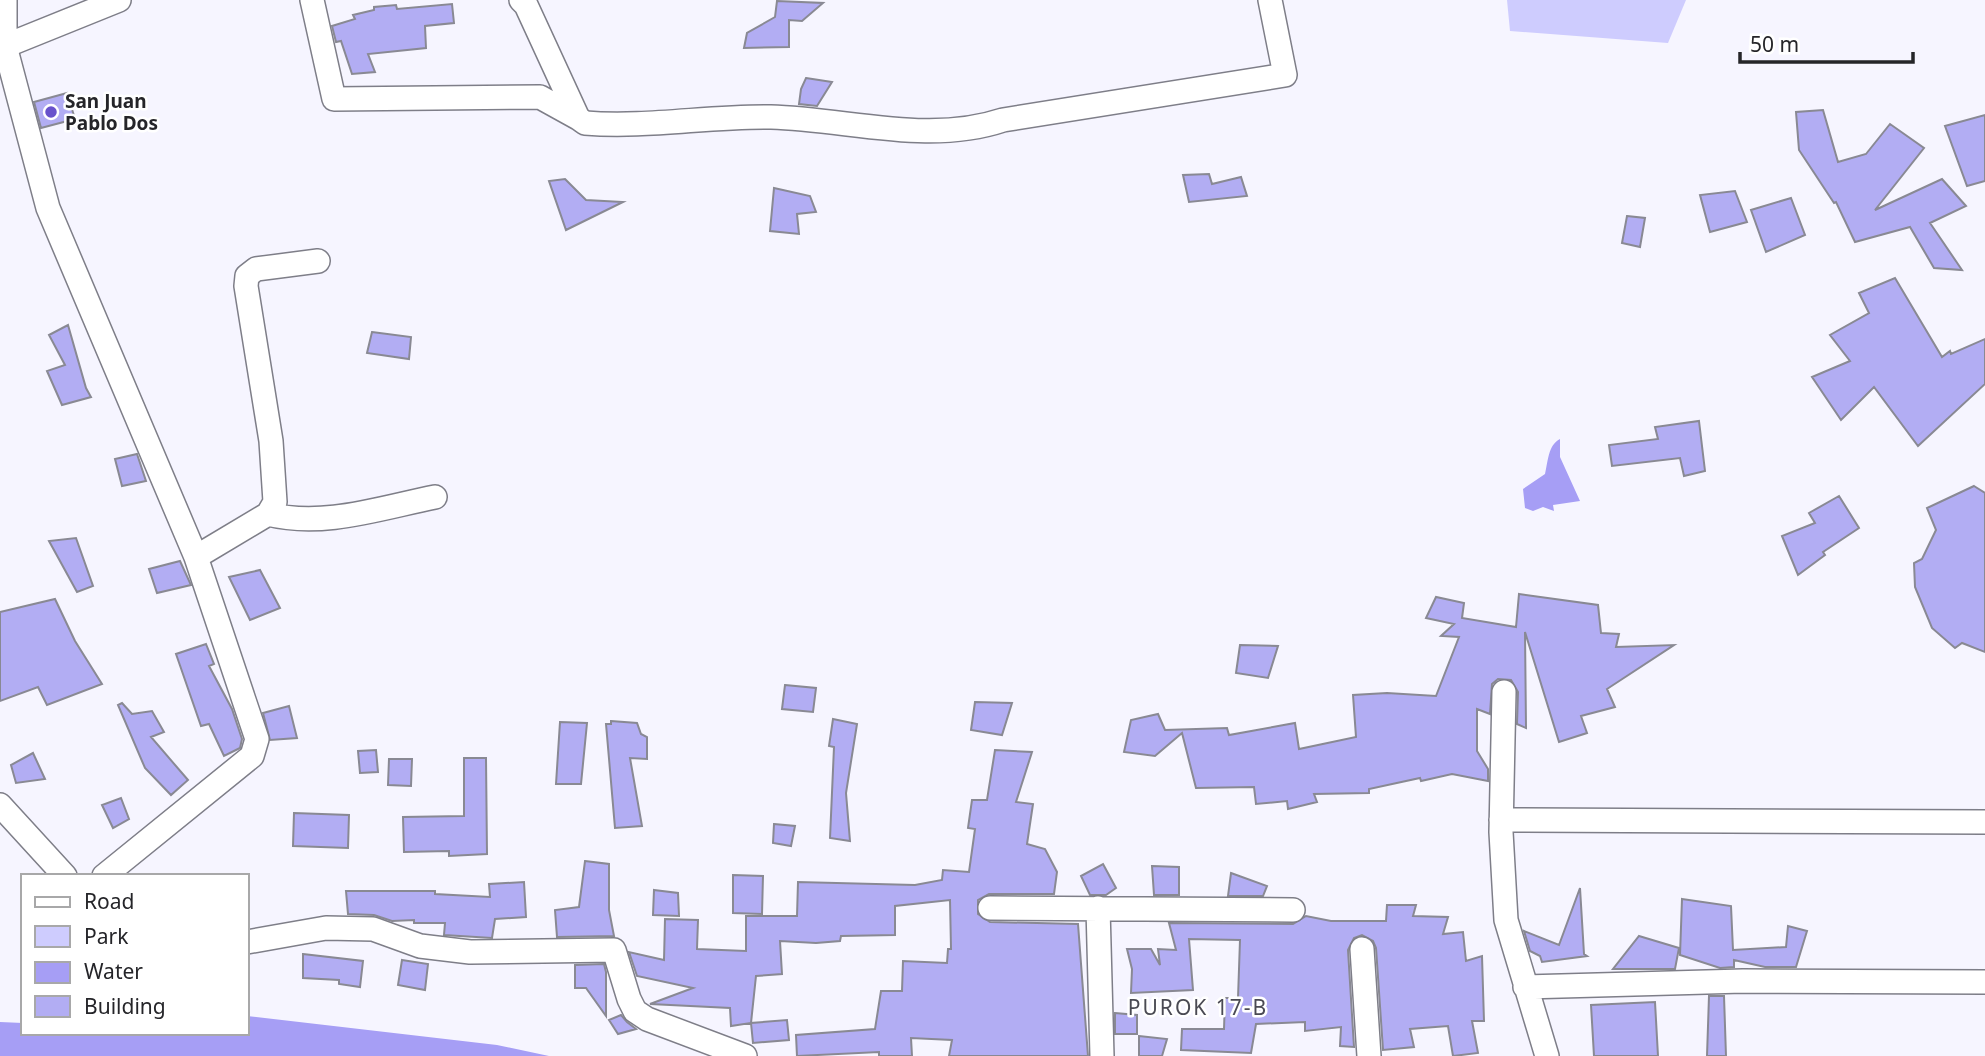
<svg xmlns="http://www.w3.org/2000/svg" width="1985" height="1056" viewBox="0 0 1985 1056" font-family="'Noto Sans',sans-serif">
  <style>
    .green { fill: #ceccfe }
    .water { fill: #a69ef5 }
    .building { fill: #b2adf3; stroke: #898993; stroke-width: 2 }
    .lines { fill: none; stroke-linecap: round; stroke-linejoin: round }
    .minor-casing { stroke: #7e7e88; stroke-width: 26 }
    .minor { stroke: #fff; stroke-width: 23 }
    .poi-dot { fill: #6852cb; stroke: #fff; stroke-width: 2.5 }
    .labels { text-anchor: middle; stroke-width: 5; stroke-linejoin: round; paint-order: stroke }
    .poi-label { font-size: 19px; font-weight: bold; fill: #252529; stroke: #fff; text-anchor: start }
    .neighbourhood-label { font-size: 21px; letter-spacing: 2px; fill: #4a4a53; stroke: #fff }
  </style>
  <rect width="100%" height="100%" fill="#f6f5ff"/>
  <!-- green -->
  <path class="green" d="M 1507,0 L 1686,0 L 1668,43 L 1510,31 Z"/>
  <!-- water -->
  <path class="water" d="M 1560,439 L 1560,457 L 1580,501 L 1553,505 L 1554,511 L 1543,507 L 1533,511 L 1525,508 L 1523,489 L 1545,474 C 1548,462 1548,445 1560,439 Z
    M 247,1016 L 497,1045 L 549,1056 L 0,1056 L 0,1022 L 23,1023 L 23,1033 L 247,1033 Z"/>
  <!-- building -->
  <path class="building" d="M 777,1 L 823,3 L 802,21 L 789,20 L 789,47 L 744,48 L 747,33 L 775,17 Z
    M 452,4 L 454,23 L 425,26 L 426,48 L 368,54 L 375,72 L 352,74 L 341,41 L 336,42 L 332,26 L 355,19 L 353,15 L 374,10 L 374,7 L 396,5 L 397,9 Z
    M 806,78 L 832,82 L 817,106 L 799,104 L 801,89 Z
    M 67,93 L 75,119 L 41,128 L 34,102 Z
    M 1823,110 L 1838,162 L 1866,154 L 1890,124 L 1924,148 L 1875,210 L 1942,179 L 1966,206 L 1930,223 L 1962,270 L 1934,268 L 1910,227 L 1855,242 L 1836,202 L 1834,203 L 1799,150 L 1796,112 Z
    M 1985,115 L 1985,181 L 1967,186 L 1945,126 Z
    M 1209,174 L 1212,184 L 1241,177 L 1247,196 L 1189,202 L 1183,175 Z
    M 565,179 L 586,200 L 623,202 L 566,230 L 549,181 Z
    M 774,188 L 810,196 L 816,212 L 797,214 L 799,234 L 770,231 Z
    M 1735,191 L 1747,222 L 1710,232 L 1700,195 Z
    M 1791,198 L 1805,235 L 1766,252 L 1751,210 Z
    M 1627,216 L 1645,218 L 1640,247 L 1622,243 Z
    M 1895,278 L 1942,357 L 1950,351 L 1951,354 L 1985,339 L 1985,384 L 1918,446 L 1874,387 L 1841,420 L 1812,377 L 1850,361 L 1830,335 L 1869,313 L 1859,293 Z
    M 68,325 L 86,388 L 91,397 L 62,405 L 47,371 L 65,365 L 49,335 Z
    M 372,332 L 411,337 L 409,359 L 367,353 Z
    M 1699,421 L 1705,471 L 1684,476 L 1680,458 L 1612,466 L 1609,445 L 1658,439 L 1655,427 Z
    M 137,454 L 146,481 L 122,486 L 115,459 Z
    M 1974,486 L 1985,493 L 1985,652 L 1962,643 L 1955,648 L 1932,628 L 1915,587 L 1914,563 L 1922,559 L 1936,530 L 1927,508 Z
    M 1839,496 L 1859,528 L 1823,552 L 1825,555 L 1798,575 L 1782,536 L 1815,523 L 1809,513 Z
    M 76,538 L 93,586 L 77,592 L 49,541 Z
    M 180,561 L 191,585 L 157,593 L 149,569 Z
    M 260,570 L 280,608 L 250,620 L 229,577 Z
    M 1519,594 L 1598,605 L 1601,633 L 1619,634 L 1616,647 L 1674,645 L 1607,689 L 1615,707 L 1581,716 L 1587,733 L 1559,742 L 1525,632 L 1526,728 L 1517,724 L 1518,692 L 1511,680 L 1498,679 L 1492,684 L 1490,714 L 1477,709 L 1477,751 L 1488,769 L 1488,781 L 1452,774 L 1421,781 L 1420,778 L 1369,789 L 1369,793 L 1314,794 L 1317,802 L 1288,809 L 1287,801 L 1256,804 L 1254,787 L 1196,788 L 1182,733 L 1155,756 L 1124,752 L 1131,720 L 1158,714 L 1165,730 L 1227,728 L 1229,735 L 1295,723 L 1299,749 L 1356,737 L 1353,695 L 1387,693 L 1436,696 L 1459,637 L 1441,636 L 1454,624 L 1426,618 L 1436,597 L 1464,603 L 1462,618 L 1516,627 Z
    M 55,599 L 75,641 L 102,684 L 47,705 L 38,687 L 0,701 L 0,612 Z
    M 206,644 L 214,664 L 209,666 L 232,709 L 242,739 L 240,748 L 224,756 L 209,724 L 201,726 L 176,654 Z
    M 1240,645 L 1278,646 L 1268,678 L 1236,673 Z
    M 785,685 L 816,688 L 813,712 L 782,709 Z
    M 975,702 L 1012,703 L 1002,735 L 971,730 Z
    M 122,703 L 132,714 L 152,711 L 164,732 L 151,737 L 188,780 L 171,795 L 145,768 L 118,705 Z
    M 289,706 L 297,738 L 270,740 L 263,713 Z
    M 833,719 L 857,724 L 846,793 L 850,841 L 830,838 L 834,747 L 829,746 Z
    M 611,721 L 637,723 L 641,734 L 647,737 L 647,759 L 630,758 L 642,826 L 615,828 L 606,724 L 611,724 Z
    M 560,722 L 587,723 L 581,784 L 556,784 Z
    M 376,750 L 378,772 L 360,773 L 358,751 Z
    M 995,750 L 1032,752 L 1016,802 L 1033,804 L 1027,844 L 1045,849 L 1057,872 L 1054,894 L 989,894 L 978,900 L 978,914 L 990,922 L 1078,924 L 1088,1056 L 949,1056 L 952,1040 L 911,1038 L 912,1056 L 879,1056 L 879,1052 L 797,1056 L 796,1035 L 875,1029 L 881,991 L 902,991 L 903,961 L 947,963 L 948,949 L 951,949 L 950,900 L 895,906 L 895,935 L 841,936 L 840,941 L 816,943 L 780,941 L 782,974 L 756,976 L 751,1023 L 731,1026 L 730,1008 L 650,1004 L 693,988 L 637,976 L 629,952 L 664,960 L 665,919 L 698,920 L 697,949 L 746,951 L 746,916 L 797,916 L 798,882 L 915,885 L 942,880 L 943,870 L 969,872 L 975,829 L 968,828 L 972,800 L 987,800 Z
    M 33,753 L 45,779 L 16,783 L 11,765 Z
    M 464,758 L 486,758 L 487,854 L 449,856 L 449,851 L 404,852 L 403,817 L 464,816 Z
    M 389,759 L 412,759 L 411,786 L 388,785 Z
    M 121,798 L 129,819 L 113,828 L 102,805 Z
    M 294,813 L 349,815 L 348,848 L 293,846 Z
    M 774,824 L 795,826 L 791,846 L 773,843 Z
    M 585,861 L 609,864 L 609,910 L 614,936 L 557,937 L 555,910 L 579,907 Z
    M 1103,864 L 1116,888 L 1106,895 L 1090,895 L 1081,876 Z
    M 1152,866 L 1179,867 L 1179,895 L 1154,895 Z
    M 1231,873 L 1267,886 L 1263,896 L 1228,896 Z
    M 733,875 L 763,876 L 762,914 L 733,913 Z
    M 524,882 L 526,917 L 495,919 L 492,938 L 444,935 L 445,923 L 414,923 L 414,920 L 392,921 L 374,915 L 348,914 L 346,891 L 435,891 L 435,894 L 490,897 L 489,884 Z
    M 1580,888 L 1584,954 L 1587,956 L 1542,962 L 1540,956 L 1530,951 L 1524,931 L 1559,945 Z
    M 654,890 L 678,893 L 679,916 L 653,915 Z
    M 1682,899 L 1731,906 L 1733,950 L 1786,947 L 1788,926 L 1807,931 L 1796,967 L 1765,967 L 1734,960 L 1734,967 L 1720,968 L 1680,955 Z
    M 1387,905 L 1416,905 L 1413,916 L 1448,917 L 1443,934 L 1463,932 L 1466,961 L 1482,956 L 1484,1021 L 1472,1021 L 1478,1053 L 1453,1056 L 1448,1026 L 1410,1029 L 1414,1047 L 1383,1050 L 1376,948 L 1373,941 L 1362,935 L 1354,938 L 1348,950 L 1354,1047 L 1340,1046 L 1341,1027 L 1305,1031 L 1305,1022 L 1256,1024 L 1251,1053 L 1181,1050 L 1182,1029 L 1224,1029 L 1225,998 L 1238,998 L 1240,940 L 1189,939 L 1193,990 L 1131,993 L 1132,969 L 1127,949 L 1151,949 L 1160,965 L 1158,949 L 1176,950 L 1169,923 L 1293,924 L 1306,916 L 1331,921 L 1386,921 Z
    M 1639,936 L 1679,948 L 1675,969 L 1613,969 Z
    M 303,954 L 363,961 L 360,987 L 339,984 L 339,980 L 303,978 Z
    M 402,960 L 428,964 L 425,990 L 398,985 Z
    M 604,964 L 606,972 L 606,1016 L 586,988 L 575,988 L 575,965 Z
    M 1709,996 L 1724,996 L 1726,1056 L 1707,1056 Z
    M 1655,1002 L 1658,1056 L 1594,1056 L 1591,1005 Z
    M 1115,1013 L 1137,1015 L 1137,1034 L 1115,1034 Z
    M 621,1015 L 627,1022 L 636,1029 L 618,1034 L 609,1020 Z
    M 787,1020 L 789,1040 L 753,1043 L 751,1023 Z
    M 1139,1036 L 1167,1039 L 1162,1056 L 1139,1056 Z"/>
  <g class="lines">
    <defs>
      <path id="minor" d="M 5,0 L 5,46 L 48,208 L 196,557 L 257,739 L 252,756 L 104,876
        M 312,0 L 334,99 L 540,97 L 578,118
        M 521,0 L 526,5 L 578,118 L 585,123 C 646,128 709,116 771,117 C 848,119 928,145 1003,120 L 1285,75 L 1270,0
        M 5,46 L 119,0
        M 268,514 C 323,528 380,508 435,497
        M 196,557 L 268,514 L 275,502 L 271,441 L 246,286 L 247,276 L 256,269 L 318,261
        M 1504,692 L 1501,832 L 1506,920 L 1547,1056
        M 0,805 L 65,876
        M 1501,820 L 1985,822
        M 990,908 L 1293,910
        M 1098,908 L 1102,1056
        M 247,942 L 326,928 L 373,929 L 420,946 L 470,952 L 614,950 L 629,999 L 635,1011 L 647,1019 L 745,1056
        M 1362,949 L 1369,1056
        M 1525,987 L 1743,981 L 1985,982"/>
    </defs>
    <!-- minor casing -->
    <use href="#minor" class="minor-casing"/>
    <!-- minor -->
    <use href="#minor" class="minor"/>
  </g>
  <!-- markers -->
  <circle class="poi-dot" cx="51" cy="112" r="7"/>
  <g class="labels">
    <!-- poi labels -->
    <g class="poi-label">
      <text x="65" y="108">San Juan<tspan x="65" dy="22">Pablo Dos</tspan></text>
    </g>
    <!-- neighbourhood labels -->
    <g class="neighbourhood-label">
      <text x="1198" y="1015">PUROK 17-B</text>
    </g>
  </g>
  <!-- legend -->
  <rect x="21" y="874" width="228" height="161" fill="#ffffff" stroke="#a8a8a9" stroke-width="2"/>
  <rect x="35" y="897" width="35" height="10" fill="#ffffff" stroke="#a8a8a9" stroke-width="2"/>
  <text x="84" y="909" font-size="21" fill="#252529">Road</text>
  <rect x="35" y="926" width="35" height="21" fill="#ceccfe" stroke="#a8a8a9" stroke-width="2"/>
  <text x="84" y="944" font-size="21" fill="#252529">Park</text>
  <rect x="35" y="962" width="35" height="21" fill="#a69ef5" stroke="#a8a8a9" stroke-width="2"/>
  <text x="84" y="979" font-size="21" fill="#252529">Water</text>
  <rect x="35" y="996" width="35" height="21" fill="#b2adf3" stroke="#a8a8a9" stroke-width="2"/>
  <text x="84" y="1014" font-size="21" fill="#252529">Building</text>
  <!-- scale -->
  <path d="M1740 52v10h173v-10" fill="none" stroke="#252529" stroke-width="3.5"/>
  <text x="1750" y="52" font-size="21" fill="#252529" stroke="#ffffff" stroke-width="5" paint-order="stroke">50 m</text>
</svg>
